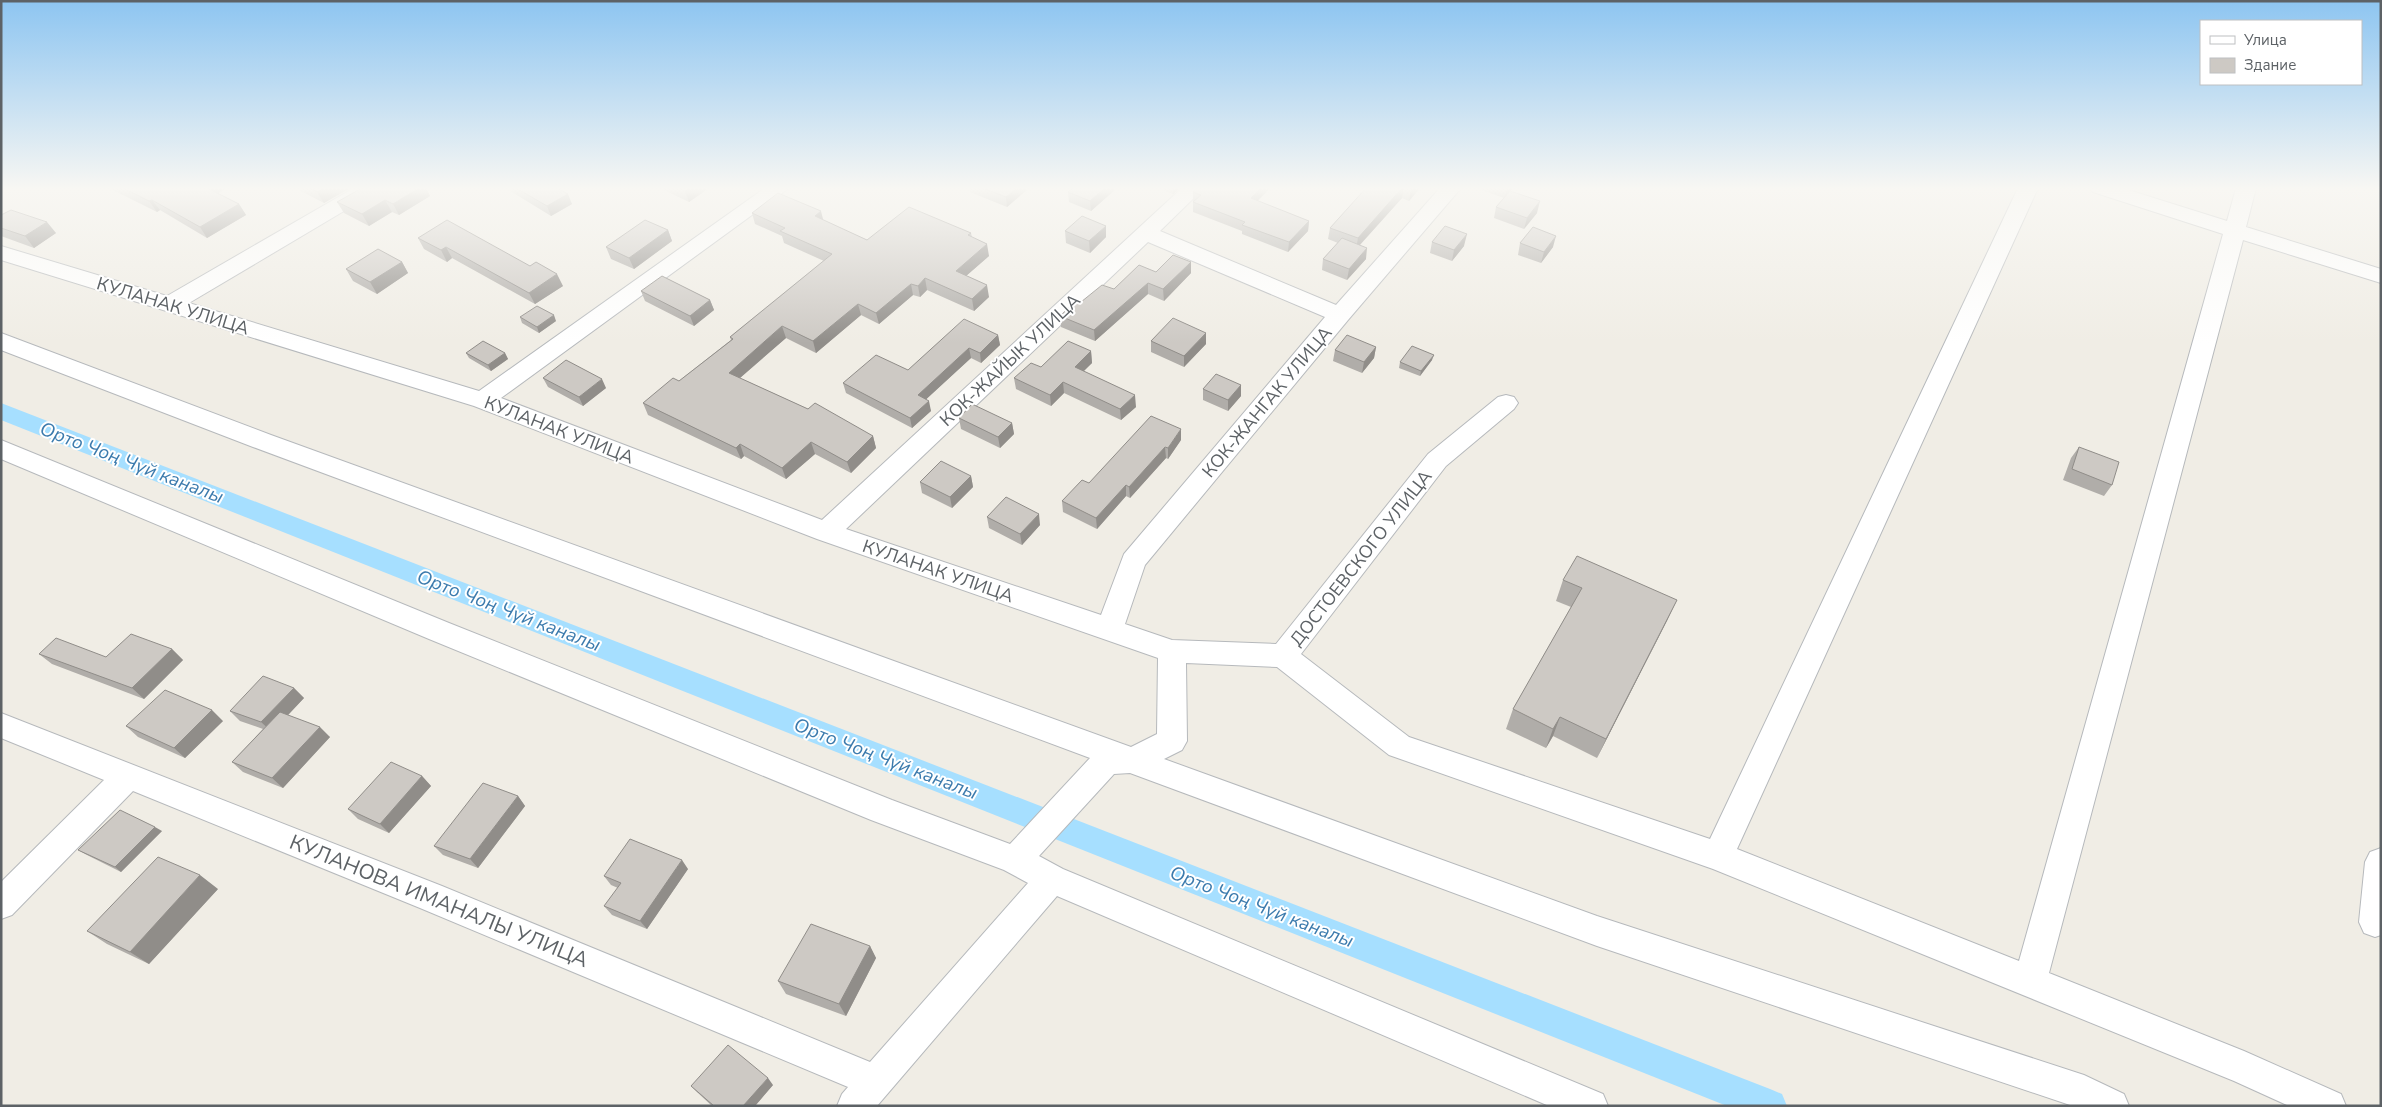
<svg xmlns="http://www.w3.org/2000/svg" width="2382" height="1107" viewBox="0 0 2382 1107" font-family="'Nunito Sans',sans-serif">
  <style>
    .lines { fill: none; stroke-linecap: round; stroke-linejoin: round }
    .canal { fill: #a6dfff; fill-rule: evenodd }
    .street-casing { stroke: #b6b9bc; stroke-width: 2 }
    .street { fill: #fff; fill-rule: evenodd }
    .wall { fill: #b0ada9 }
    .shaded-wall { fill: #908d89 }
    .building { fill: #cdc9c4; stroke: #908d89 }
    .labels { text-anchor: middle; stroke-width: 4; stroke-linejoin: round; paint-order: stroke }
    .street-label { font-size: 18px; fill: #5d6266; stroke: #fff }
    .water-label { font-size: 19px; font-style: italic; fill: #3c7bad; stroke: #fff }
    .near-street-label { font-size: 21px; fill: #5d6266; stroke: #fff }
  </style>
  <rect width="100%" height="100%" fill="#f0ede5"/>
  <g class="lines">
    <!-- canal -->
    <path class="canal" d="M 1,403 L 1770,1089 L 1782,1094 L 1787,1106 L 1727,1106 L 1,420 Z"/>
    <defs>
      <path id="street" d="M 354,188 L 379,188 L 376,192 L 189,303 L 479,391 L 765,188 L 789,188 L 501,398 L 822,520 L 1182,188 L 1204,188 L 1160,231 L 1336,305 L 1440,188 L 1461,188 L 1348,320 L 1145,565 L 1125,624 L 1172,640 L 1276,644 L 1428,454 L 1498,397 L 1506,395 L 1514,397 L 1518,403 L 1514,409 L 1446,466 L 1301,654 L 1409,737 L 1710,839 L 2018,188 L 2038,188 L 1737,849 L 2019,961 L 2223,234 L 2093,192 L 2090,188 L 2122,188 L 2227,221 L 2236,188 L 2256,188 L 2246,227 L 2381,269 L 2381,283 L 2243,240 L 2049,973 L 2244,1051 L 2341,1094 L 2346,1106 L 2289,1106 L 2234,1081 L 1713,869 L 1389,755 L 1277,667 L 1186,663 L 1187,741 L 1182,750 L 1164,759 L 1597,916 L 2084,1075 L 2124,1094 L 2129,1106 L 2073,1106 L 1597,946 L 1130,773 L 1114,774 L 1039,856 L 1063,869 L 1603,1094 L 1608,1106 L 1549,1106 L 1057,896 L 877,1106 L 837,1106 L 842,1094 L 848,1087 L 420,908 L 133,791 L 12,915 L 1,919 L 1,882 L 104,780 L 1,738 L 1,713 L 442,886 L 870,1062 L 1028,883 L 1004,870 L 871,820 L 429,639 L 1,459 L 1,440 L 449,623 L 892,800 L 1010,844 L 1090,758 L 253,447 L 1,350 L 1,333 L 271,435 L 1131,747 L 1157,734 L 1158,658 L 817,539 L 474,406 L 1,260 L 1,246 L 167,296 ZM 1148,242 L 1325,317 L 1124,554 L 1101,615 L 846,529 Z
        M 2381,848 L 2381,935 L 2375,937 L 2364,933 L 2359,922 L 2365,862 L 2370,852 Z"/>
    </defs>
    <!-- street casing -->
    <use href="#street" class="street-casing"/>
    <!-- street -->
    <use href="#street" class="street"/>
  </g>
  <!-- wall -->
  <path class="wall" d="M 109,188 L 227,188 L 218,193 L 239,204 L 246,215 L 207,238 L 160,210 L 157,212 Z
    M 299,188 L 350,188 L 324,203 L 301,191 Z
    M 362,188 L 426,188 L 430,196 L 399,215 L 392,212 L 369,226 L 344,213 L 337,202 Z
    M 510,188 L 557,188 L 572,204 L 551,216 L 512,192 Z
    M 660,188 L 709,188 L 689,202 Z
    M 970,188 L 1029,188 L 1007,207 L 970,192 Z
    M 1117,188 L 1091,211 L 1069,202 L 1068,192 Z
    M 1158,188 L 1180,188 L 1173,194 Z
    M 1196,188 L 1270,188 L 1258,201 L 1309,221 L 1308,231 L 1288,252 L 1242,234 L 1242,231 L 1193,212 L 1193,192 Z
    M 1366,188 L 1420,188 L 1409,201 L 1402,198 L 1360,245 L 1366,259 L 1347,280 L 1322,270 L 1323,259 L 1338,243 L 1328,239 L 1330,228 Z
    M 1480,188 L 1513,188 L 1511,191 L 1537,213 L 1524,229 L 1494,218 L 1496,207 L 1504,198 L 1479,189 Z
    M 752,213 L 823,220 L 867,240 L 971,233 L 972,237 L 989,256 L 966,276 L 989,297 L 974,311 L 927,290 L 920,297 L 913,295 L 879,324 L 861,315 L 816,353 L 786,338 L 740,378 L 808,409 L 873,436 L 876,448 L 851,473 L 815,454 L 786,479 L 744,456 L 741,459 L 648,415 L 643,403 L 679,381 L 731,340 L 730,337 L 824,261 L 784,243 L 782,236 L 755,224 Z
    M 1,215 L 56,233 L 34,248 L 1,236 Z
    M 668,230 L 672,241 L 634,269 L 611,259 L 606,247 Z
    M 1065,231 L 1106,237 L 1090,253 L 1066,243 Z
    M 418,238 L 563,286 L 535,304 L 452,258 L 447,262 L 424,249 Z
    M 1432,242 L 1464,246 L 1452,261 L 1430,253 Z
    M 1520,243 L 1553,247 L 1541,263 L 1518,255 Z
    M 402,262 L 408,273 L 377,294 L 353,281 L 346,269 Z
    M 1156,272 L 1191,273 L 1164,301 L 1148,294 L 1095,341 L 1061,327 L 1060,316 L 1081,302 L 1114,289 Z
    M 641,291 L 710,300 L 714,310 L 694,326 L 645,301 Z
    M 520,317 L 556,321 L 539,333 L 522,323 Z
    M 998,335 L 1000,345 L 981,363 L 971,358 L 926,399 L 931,411 L 912,428 L 846,393 L 843,383 L 908,370 Z
    M 1151,341 L 1206,344 L 1184,367 L 1151,352 Z
    M 1376,347 L 1374,358 L 1362,373 L 1333,361 L 1335,350 Z
    M 1091,351 L 1092,363 L 1083,371 L 1136,407 L 1121,420 L 1064,393 L 1051,406 L 1016,389 L 1014,378 L 1041,367 Z
    M 466,353 L 505,353 L 508,359 L 491,371 L 469,358 Z
    M 1432,360 L 1420,376 L 1399,368 L 1400,362 Z
    M 543,378 L 606,388 L 583,406 L 548,387 Z
    M 1241,385 L 1241,396 L 1228,411 L 1203,400 L 1203,389 Z
    M 959,418 L 1012,423 L 1014,434 L 1000,448 L 961,429 Z
    M 1181,440 L 1168,459 L 1166,458 L 1130,498 L 1126,496 L 1097,529 L 1063,512 L 1062,501 L 1089,483 Z
    M 2079,447 L 2112,485 L 2104,496 L 2063,480 L 2071,458 Z
    M 971,476 L 973,487 L 952,508 L 922,493 L 920,482 Z
    M 987,517 L 1040,525 L 1022,545 L 989,528 Z
    M 1563,580 L 1677,600 L 1597,758 L 1553,736 L 1546,748 L 1506,729 L 1513,709 L 1571,607 L 1556,601 Z
    M 172,649 L 183,660 L 144,699 L 52,664 L 39,654 L 106,657 Z
    M 294,688 L 304,698 L 288,715 L 330,737 L 283,788 L 243,772 L 232,762 L 263,729 L 240,721 L 230,711 Z
    M 223,721 L 185,758 L 138,737 L 126,726 Z
    M 422,776 L 431,786 L 389,833 L 358,819 L 348,809 Z
    M 518,796 L 525,806 L 478,868 L 443,855 L 434,846 Z
    M 162,831 L 121,872 L 85,854 L 78,850 Z
    M 688,869 L 647,929 L 612,915 L 604,906 L 618,888 L 611,885 L 604,876 Z
    M 218,889 L 149,964 L 107,944 L 87,931 Z
    M 870,946 L 876,958 L 846,1016 L 786,994 L 778,981 Z
    M 773,1085 L 755,1106 L 712,1106 L 698,1093 L 691,1086 Z"/>
  <!-- shaded-wall -->
  <path class="shaded-wall" d="M 205,188 L 227,188 L 211,197 Z
    M 324,188 L 350,188 L 324,203 L 317,192 Z
    M 419,188 L 426,188 L 430,196 L 399,215 L 393,204 Z
    M 689,188 L 709,188 L 689,202 L 685,191 Z
    M 1017,188 L 1029,188 L 1007,207 L 1006,197 Z
    M 1105,188 L 1117,188 L 1091,211 L 1090,201 Z
    M 1173,188 L 1180,188 L 1173,194 Z
    M 1261,188 L 1270,188 L 1250,208 L 1251,198 Z
    M 1402,188 L 1403,188 L 1402,198 L 1356,249 L 1358,238 Z
    M 1412,188 L 1420,188 L 1409,201 L 1411,190 Z
    M 1507,188 L 1513,188 L 1505,198 Z
    M 568,194 L 572,204 L 551,216 L 547,206 Z
    M 152,200 L 160,210 L 157,212 L 149,201 Z
    M 385,200 L 392,212 L 369,226 L 362,214 Z
    M 1540,201 L 1537,213 L 1524,229 L 1527,218 Z
    M 239,204 L 246,215 L 207,238 L 200,227 Z
    M 821,211 L 824,223 L 815,216 Z
    M 1309,221 L 1308,231 L 1288,252 L 1289,242 Z
    M 47,222 L 56,233 L 34,248 L 25,236 Z
    M 1106,226 L 1106,237 L 1090,253 L 1089,241 Z
    M 668,230 L 672,241 L 634,269 L 629,258 Z
    M 1467,234 L 1464,246 L 1452,261 L 1454,250 Z
    M 1556,236 L 1553,247 L 1541,263 L 1544,252 Z
    M 987,244 L 989,256 L 958,283 L 956,271 Z
    M 446,247 L 452,258 L 447,262 L 441,250 Z
    M 1367,248 L 1366,259 L 1347,280 L 1349,269 Z
    M 402,262 L 408,273 L 377,294 L 370,282 Z
    M 1191,262 L 1191,273 L 1164,301 L 1163,289 Z
    M 557,274 L 563,286 L 535,304 L 529,293 Z
    M 925,278 L 927,290 L 920,297 L 918,286 Z
    M 1148,283 L 1148,294 L 1095,341 L 1094,330 Z
    M 911,284 L 913,295 L 879,324 L 876,313 Z
    M 987,285 L 989,297 L 974,311 L 972,299 Z
    M 710,300 L 714,310 L 694,326 L 690,316 Z
    M 858,304 L 861,315 L 816,353 L 813,341 Z
    M 554,315 L 556,321 L 539,333 L 537,327 Z
    M 782,326 L 786,338 L 733,384 L 729,373 Z
    M 1206,333 L 1206,344 L 1184,367 L 1184,356 Z
    M 998,335 L 1000,345 L 981,363 L 980,353 Z
    M 1376,347 L 1374,358 L 1362,373 L 1364,362 Z
    M 969,348 L 971,358 L 920,405 L 918,395 Z
    M 1091,351 L 1092,363 L 1076,379 L 1075,367 Z
    M 505,353 L 508,359 L 491,371 L 488,365 Z
    M 1434,355 L 1432,360 L 1420,376 L 1421,371 Z
    M 602,379 L 606,388 L 583,406 L 579,397 Z
    M 1063,382 L 1064,393 L 1051,406 L 1050,395 Z
    M 1241,385 L 1241,396 L 1228,411 L 1228,400 Z
    M 1135,395 L 1136,407 L 1121,420 L 1120,409 Z
    M 929,401 L 931,411 L 912,428 L 910,418 Z
    M 1012,423 L 1014,434 L 1000,448 L 998,437 Z
    M 1181,429 L 1181,440 L 1168,459 L 1168,448 Z
    M 873,436 L 876,448 L 851,473 L 847,462 Z
    M 811,442 L 815,454 L 786,479 L 782,468 Z
    M 740,444 L 744,456 L 741,459 L 736,448 Z
    M 1165,447 L 1166,458 L 1130,498 L 1129,487 Z
    M 971,476 L 973,487 L 952,508 L 950,497 Z
    M 1126,485 L 1126,496 L 1097,529 L 1096,518 Z
    M 1039,514 L 1040,525 L 1022,545 L 1020,534 Z
    M 1677,600 L 1667,621 L 1597,758 L 1606,739 Z
    M 172,649 L 183,660 L 144,699 L 132,688 Z
    M 294,688 L 304,698 L 272,732 L 261,722 Z
    M 212,710 L 223,721 L 185,758 L 174,748 Z
    M 1560,717 L 1553,736 L 1546,748 L 1553,729 Z
    M 320,727 L 330,737 L 283,788 L 272,778 Z
    M 422,776 L 431,786 L 389,833 L 380,824 Z
    M 518,796 L 525,806 L 478,868 L 470,859 Z
    M 155,827 L 162,831 L 121,872 L 115,867 Z
    M 682,860 L 688,869 L 647,929 L 640,921 Z
    M 200,875 L 218,889 L 149,964 L 130,952 Z
    M 870,946 L 876,958 L 846,1016 L 839,1004 Z
    M 768,1078 L 773,1085 L 755,1106 L 743,1106 Z"/>
  <!-- building -->
  <path class="building" d="M 123,188 L 207,188 L 239,204 L 200,227 L 152,200 L 149,201 Z
    M 311,188 L 324,188 L 317,192 Z
    M 362,188 L 419,188 L 393,204 L 385,200 L 362,214 L 337,202 Z
    M 516,188 L 557,188 L 568,194 L 547,206 Z
    M 679,188 L 689,188 L 685,191 Z
    M 983,188 L 1017,188 L 1006,197 Z
    M 1073,188 L 1105,188 L 1090,201 L 1068,192 Z
    M 1196,188 L 1261,188 L 1251,198 L 1309,221 L 1289,242 L 1242,225 L 1245,222 L 1193,202 L 1201,195 L 1193,192 Z
    M 1366,188 L 1402,188 L 1358,238 L 1330,228 Z
    M 1510,191 L 1540,201 L 1527,218 L 1496,207 Z
    M 778,193 L 821,211 L 815,216 L 867,240 L 909,207 L 971,233 L 968,235 L 987,244 L 956,271 L 987,285 L 972,299 L 925,278 L 918,286 L 911,284 L 876,313 L 858,304 L 813,341 L 782,326 L 729,373 L 808,409 L 815,403 L 873,436 L 847,462 L 811,442 L 782,468 L 740,444 L 736,448 L 643,403 L 673,378 L 679,381 L 733,339 L 730,337 L 832,254 L 780,231 L 785,228 L 752,213 Z
    M 11,210 L 47,222 L 25,236 L 1,228 L 1,215 Z
    M 1082,216 L 1106,226 L 1089,241 L 1065,231 Z
    M 447,220 L 530,266 L 536,262 L 557,274 L 529,293 L 446,247 L 441,250 L 418,238 Z
    M 645,220 L 668,230 L 629,258 L 606,247 Z
    M 1445,226 L 1467,234 L 1454,250 L 1432,242 Z
    M 1533,227 L 1556,236 L 1544,252 L 1520,243 Z
    M 1342,238 L 1367,248 L 1349,269 L 1323,259 Z
    M 378,249 L 402,262 L 370,282 L 346,269 Z
    M 1173,255 L 1191,262 L 1163,289 L 1148,283 L 1094,330 L 1060,316 L 1077,300 L 1081,302 L 1102,285 L 1114,289 L 1139,265 L 1156,272 Z
    M 662,276 L 710,300 L 690,316 L 641,291 Z
    M 537,306 L 554,315 L 537,327 L 520,317 Z
    M 1173,318 L 1206,333 L 1184,356 L 1151,341 Z
    M 964,319 L 998,335 L 980,353 L 969,348 L 918,395 L 929,401 L 910,418 L 843,383 L 876,355 L 908,370 Z
    M 1347,335 L 1376,347 L 1364,362 L 1335,350 Z
    M 483,341 L 505,353 L 488,365 L 466,353 Z
    M 1068,341 L 1091,351 L 1075,367 L 1135,395 L 1120,409 L 1063,382 L 1050,395 L 1014,378 L 1031,363 L 1041,367 Z
    M 1412,346 L 1434,355 L 1421,371 L 1400,362 Z
    M 566,360 L 602,379 L 579,397 L 543,378 Z
    M 1216,374 L 1241,385 L 1228,400 L 1203,389 Z
    M 972,404 L 1012,423 L 998,437 L 959,418 Z
    M 1151,416 L 1181,429 L 1168,448 L 1165,447 L 1129,487 L 1126,485 L 1096,518 L 1062,501 L 1082,480 L 1089,483 Z
    M 2079,447 L 2119,462 L 2112,485 L 2072,469 Z
    M 941,461 L 971,476 L 950,497 L 920,482 Z
    M 1006,497 L 1039,514 L 1020,534 L 987,517 Z
    M 1577,556 L 1677,600 L 1606,739 L 1560,717 L 1553,729 L 1513,709 L 1582,588 L 1563,580 Z
    M 131,634 L 172,649 L 132,688 L 39,654 L 56,638 L 106,657 Z
    M 263,676 L 294,688 L 261,722 L 230,711 Z
    M 165,690 L 212,710 L 174,748 L 126,726 Z
    M 280,712 L 320,727 L 272,778 L 232,762 Z
    M 391,762 L 422,776 L 380,824 L 348,809 Z
    M 483,783 L 518,796 L 470,859 L 434,846 Z
    M 120,810 L 155,827 L 115,867 L 78,850 Z
    M 630,839 L 682,860 L 640,921 L 604,906 L 621,883 L 604,876 Z
    M 158,857 L 200,875 L 130,952 L 87,931 Z
    M 811,924 L 870,946 L 839,1004 L 778,981 Z
    M 728,1045 L 768,1078 L 743,1106 L 714,1106 L 691,1086 Z"/>
  <!-- sky -->
  <linearGradient id="sky" x2="0" y2="1"><stop stop-color="#8dc5f1"/><stop offset="0.55" stop-color="#f8f7f3"/><stop offset="1" stop-color="#f8f7f3" stop-opacity="0"/></linearGradient>
  <rect width="2382" height="343" fill="url(#sky)"/>
  <g class="labels">
    <!-- street labels -->
    <g class="street-label">
      <text transform="translate(173 306) rotate(17)" y="6">КУЛАНАК УЛИЦА</text>
      <text transform="translate(1010 360) rotate(-43)" y="6">КОК-ЖАЙЫК УЛИЦА</text>
      <text transform="translate(1267 402) rotate(-50)" y="6">КОК-ЖАНГАК УЛИЦА</text>
      <text transform="translate(559 430) rotate(21)" y="6">КУЛАНАК УЛИЦА</text>
      <text transform="translate(1361 558) rotate(-52)" y="6">ДОСТОЕВСКОГО УЛИЦА</text>
      <text transform="translate(938 571) rotate(19)" y="6">КУЛАНАК УЛИЦА</text>
    </g>
    <!-- water labels -->
    <g class="water-label">
      <text transform="translate(132 462) rotate(21)" y="7">Орто Чоң Чүй каналы</text>
      <text transform="translate(509 610) rotate(21)" y="7">Орто Чоң Чүй каналы</text>
      <text transform="translate(886 758) rotate(21)" y="7">Орто Чоң Чүй каналы</text>
      <text transform="translate(1262 906) rotate(21)" y="7">Орто Чоң Чүй каналы</text>
    </g>
    <!-- near-street labels -->
    <g class="near-street-label">
      <text transform="translate(439 901) rotate(22)" y="7">КУЛАНОВА ИМАНАЛЫ УЛИЦА</text>
    </g>
  </g>
  <!-- border -->
  <rect width="2382" height="1107" fill="none" stroke="#5d6266" stroke-width="5"/>
  <!-- legend -->
  <rect x="2200" y="20" width="162" height="65" fill="#ffffff" stroke="#bec0c2"/>
  <rect x="2210" y="36" width="25" height="8" fill="#ffffff" stroke="#bec0c2"/>
  <text x="2244" y="45" font-size="15" fill="#5d6266">Улица</text>
  <rect x="2210" y="58" width="25" height="15" fill="#cdc9c4" stroke="#bec0c2"/>
  <text x="2244" y="70" font-size="15" fill="#5d6266">Здание</text>
</svg>
